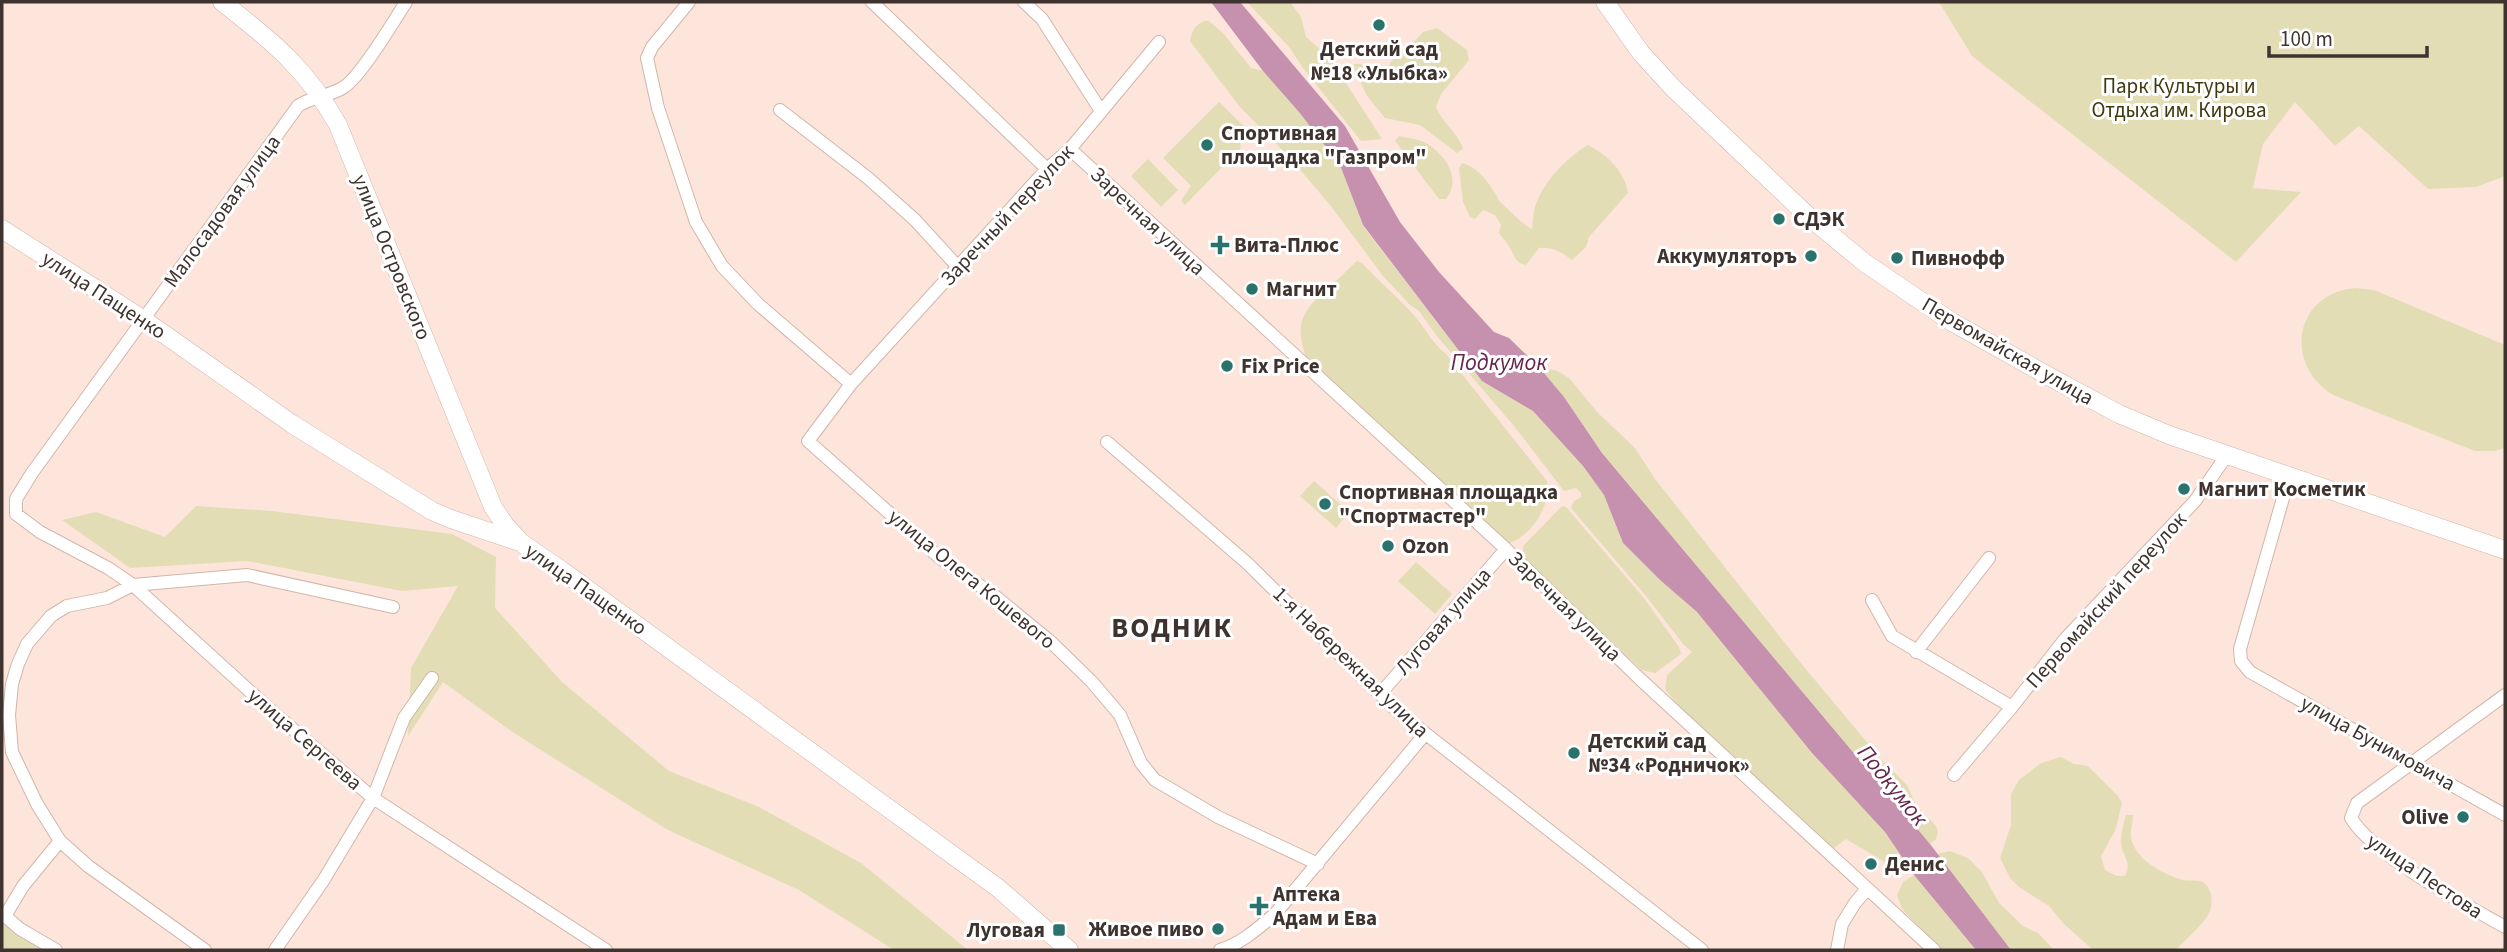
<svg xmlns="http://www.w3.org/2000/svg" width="2507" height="952" viewBox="0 0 2507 952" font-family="'Source Sans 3',sans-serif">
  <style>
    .green { fill: #e3ddb6 }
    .water { fill: #c691ae }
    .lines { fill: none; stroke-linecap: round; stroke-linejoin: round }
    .street-casing { stroke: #d2b5a9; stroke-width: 14 }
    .secondary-casing { stroke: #d2b5a9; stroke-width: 19 }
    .street { stroke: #fff; stroke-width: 12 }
    .secondary { stroke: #fff; stroke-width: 18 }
    .poi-dot { fill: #2a736c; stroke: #fff; stroke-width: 2.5 }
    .labels { text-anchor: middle; stroke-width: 6; stroke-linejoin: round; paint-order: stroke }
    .poi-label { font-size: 21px; font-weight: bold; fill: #3f332f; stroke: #fff; text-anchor: start }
    .park-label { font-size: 21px; fill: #40390d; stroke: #fff }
    .street-label { font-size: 21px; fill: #3f332f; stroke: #fff }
    .water-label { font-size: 23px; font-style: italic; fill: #65254c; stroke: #fff }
    .district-label { font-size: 28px; font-weight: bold; letter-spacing: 2px; fill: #3f332f; stroke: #fff }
  </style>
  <rect width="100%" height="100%" fill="#fde5db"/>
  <!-- green -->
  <path class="green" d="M 1247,2 L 1290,2 L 1301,17 L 1306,37 L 1329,57 L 1382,139 L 1361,141 L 1303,68 L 1289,47 Z
    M 1939,2 L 2505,2 L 2505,176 L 2476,187 L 2428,189 L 2359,126 L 2335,146 L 2295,102 L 2263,144 L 2253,188 L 2301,192 L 2236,262 L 1972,56 Z
    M 1204,21 L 1209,21 L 1223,33 L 1251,68 L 1263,71 L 1299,111 L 1340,165 L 1363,226 L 1482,381 L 1533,411 L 1583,466 L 1604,495 L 1623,543 L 1660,580 L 1697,612 L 1812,753 L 1885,832 L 1908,867 L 1893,867 L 1846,839 L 1830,851 L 1693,723 L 1665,689 L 1667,675 L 1692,652 L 1683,644 L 1646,596 L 1571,508 L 1574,501 L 1581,497 L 1581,493 L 1576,488 L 1564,491 L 1514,426 L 1436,335 L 1419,311 L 1409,304 L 1383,276 L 1330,205 L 1291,159 L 1239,106 L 1190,41 C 1192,30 1194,26 1204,21 Z
    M 1437,28 L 1467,50 L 1469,60 L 1441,94 L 1436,107 C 1442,122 1460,136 1463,149 L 1457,153 L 1420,125 L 1385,118 L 1367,96 L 1355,71 L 1354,64 L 1361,64 L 1370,75 L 1382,76 L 1397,53 L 1409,47 L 1423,32 Z
    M 1219,102 L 1251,133 L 1240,143 L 1241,148 L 1185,205 L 1181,201 L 1191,186 L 1163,158 Z
    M 1399,136 C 1407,138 1419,139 1426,143 C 1446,155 1462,179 1446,199 L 1439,199 L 1395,141 Z
    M 1588,145 C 1606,154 1625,171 1628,193 L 1589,237 L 1586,247 L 1572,260 C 1561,252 1553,247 1539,248 L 1526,265 C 1515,263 1515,256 1510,248 C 1508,243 1502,238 1499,233 L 1501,225 L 1495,215 L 1483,210 L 1475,219 L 1470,217 L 1463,202 L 1459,168 L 1462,163 C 1476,166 1488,181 1495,193 C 1498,197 1498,200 1501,203 C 1512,212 1519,222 1532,229 C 1533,222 1533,214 1535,207 C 1543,182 1566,158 1588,145 Z
    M 1148,159 L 1178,190 L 1161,207 L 1131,176 Z
    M 1357,261 L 1362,263 C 1379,281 1397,297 1414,315 C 1425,328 1433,344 1446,354 L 1547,481 C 1550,508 1533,534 1508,544 L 1308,363 C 1291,318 1305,309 1337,280 C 1344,274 1350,267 1357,261 Z
    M 2355,288 L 2374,290 L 2505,345 L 2505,448 L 2495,451 L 2475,451 L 2333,395 C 2283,364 2294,294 2355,288 Z
    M 1539,367 L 1558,371 L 1570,379 L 1598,413 L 1635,448 L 1655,479 L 1804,667 L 1881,759 L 1907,785 L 1916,805 L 1936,826 L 1938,832 L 1936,839 L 1930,844 L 1602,453 L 1564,397 Z
    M 1314,481 L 1349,512 L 1336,528 L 1300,496 Z
    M 196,506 L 272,511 L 452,534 L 496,557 L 495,608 L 562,682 L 669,771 L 759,807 L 861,863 L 968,950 L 894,950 L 799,890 L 668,830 L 514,733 L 443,682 L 408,736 L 411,668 L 458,586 L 402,591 L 247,561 L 130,568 L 62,520 L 96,512 L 165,537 Z
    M 1562,506 L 1566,507 L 1644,598 L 1679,647 L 1681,654 L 1655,673 L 1642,670 L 1529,565 L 1523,553 L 1523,546 Z
    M 1416,562 L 1452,594 L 1435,614 L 1398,581 Z
    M 2061,757 L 2074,764 L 2088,766 L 2118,796 L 2122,803 L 2115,831 L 2101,856 L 2105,870 L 2117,876 L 2125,876 C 2132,862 2123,857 2121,844 C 2120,835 2124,823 2126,815 L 2133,815 C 2133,822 2130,830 2131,837 C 2134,859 2164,875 2183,880 C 2189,881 2195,880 2200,881 C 2212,884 2214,903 2209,913 C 2203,925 2185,940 2176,950 L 2093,950 L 2063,923 L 2049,906 L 2019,887 L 2010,878 L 2000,858 L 2011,825 L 2011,794 L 2019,780 L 2041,763 Z
    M 1950,851 L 1968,858 L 1982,872 L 1999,903 L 2023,926 L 2038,933 L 2054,950 L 2011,950 L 1937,854 Z
    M 1914,875 L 1976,950 L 1941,950 L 1902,909 L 1897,895 L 1903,882 Z
    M 2,923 L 52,950 L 2,950 Z"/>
  <!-- water -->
  <path class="water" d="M 1211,2 L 1240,2 L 1345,126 L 1400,222 L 1439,272 L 1494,332 L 1509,338 L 1539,367 L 1564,397 L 1602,453 L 1930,844 L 2011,950 L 1976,950 L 1914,875 L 1885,832 L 1812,753 L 1697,612 L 1660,580 L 1623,543 L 1604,495 L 1583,466 L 1533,411 L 1482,381 L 1363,225 L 1340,165 L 1299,112 L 1263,71 Z"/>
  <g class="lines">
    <defs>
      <path id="street" d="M 406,2 C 394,21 361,76 344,87 C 329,97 312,96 298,106 L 32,473 L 16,499 L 16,514 L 40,532 L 108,568 L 133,585 L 266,706 L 373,798 L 606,950
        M 689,2 L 652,47 L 647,58 L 658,108 L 696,222 L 722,266 L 758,304 L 851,384 L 808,441 L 940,558 L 996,597 L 1052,643 L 1092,682 L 1120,715 L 1141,763 L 1155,780 L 1218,817 L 1318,864
        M 872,2 L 1047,169
        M 1024,2 L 1042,19 L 1101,111
        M 780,110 L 868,178 L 915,220 L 958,267
        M 1070,149 L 1506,549 L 1640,679 L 1934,950
        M 851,384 L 1047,169 L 1070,149 L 1159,42
        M 1107,442 L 1247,563 L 1398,712 L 1702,950
        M 2289,477 L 2240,649 L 2241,661 L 2250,672 L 2505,815
        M 1872,600 L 1892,636 L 2012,707
        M 1916,652 L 1989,558
        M 1380,694 L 1506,549
        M 2505,695 L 2357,803 L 2351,818 C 2373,855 2466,905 2505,927
        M 1954,775 L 2012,707 L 2065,639 L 2195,501 L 2227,455
        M 56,950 L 20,929 L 5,916 L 23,886 L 60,841
        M 205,950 L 88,866 L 60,841 L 37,804 L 12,752 L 9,715 L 12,684 L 18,664 L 27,644 L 51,616 L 67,606 L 107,598 L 133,585 L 247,575 L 393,607
        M 275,950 L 323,881 L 373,798 L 404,718 L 432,678
        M 1220,950 C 1242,943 1257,929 1275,914 L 1425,734
        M 1837,950 L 1842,924 L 1855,903 L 1867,889"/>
      <path id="secondary" d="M 222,2 C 272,41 307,69 338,125 L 493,507 L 505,525 L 518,539
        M 1605,2 L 1641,53 L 1674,89 L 1807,215 L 1865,263 L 1952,322 L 2052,378 L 2119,414 L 2169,435 L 2505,550
        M 2,229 L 144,320 L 292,424 L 432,511 L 451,519 L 520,542 L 561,570 L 998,888 L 1069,950"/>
    </defs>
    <!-- street casing -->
    <use href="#street" class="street-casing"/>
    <!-- secondary casing -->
    <use href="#secondary" class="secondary-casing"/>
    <!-- street -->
    <use href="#street" class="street"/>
    <!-- secondary -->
    <use href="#secondary" class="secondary"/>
  </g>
  <!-- markers -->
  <g class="poi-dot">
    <circle cx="1379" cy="25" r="7"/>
    <circle cx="1207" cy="145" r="7"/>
    <circle cx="1779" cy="219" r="7"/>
    <path d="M1216.5 234.5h7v7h7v7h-7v7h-7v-7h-7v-7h7z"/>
    <circle cx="1811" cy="256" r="7"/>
    <circle cx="1897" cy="258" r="7"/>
    <circle cx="1252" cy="289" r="7"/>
    <circle cx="1227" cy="366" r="7"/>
    <circle cx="2184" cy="489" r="7"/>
    <circle cx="1325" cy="504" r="7"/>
    <circle cx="1388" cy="546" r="7"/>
    <circle cx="1574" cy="753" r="7"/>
    <circle cx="2463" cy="817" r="7"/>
    <circle cx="1871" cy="864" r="7"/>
    <path d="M1255.5 895.5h7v7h7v7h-7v7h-7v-7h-7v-7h7z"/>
    <circle cx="1218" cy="929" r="7"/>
    <rect x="1052" y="923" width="14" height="14" rx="3.5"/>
  </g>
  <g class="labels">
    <!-- poi labels -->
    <g class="poi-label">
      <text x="1379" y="56" text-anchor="middle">Детский сад<tspan x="1379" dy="24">№18 «Улыбка»</tspan></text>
      <text x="1221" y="140">Спортивная<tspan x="1221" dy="24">площадка "Газпром"</tspan></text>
      <text x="1793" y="226">СДЭК</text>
      <text x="1234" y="252">Вита-Плюс</text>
      <text x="1797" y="263" text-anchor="end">Аккумуляторъ</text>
      <text x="1911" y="265">Пивнофф</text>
      <text x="1266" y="296">Магнит</text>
      <text x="1241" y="373">Fix Price</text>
      <text x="2198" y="496">Магнит Косметик</text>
      <text x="1339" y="499">Спортивная площадка<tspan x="1339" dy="24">"Спортмастер"</tspan></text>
      <text x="1402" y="553">Ozon</text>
      <text x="1588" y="748">Детский сад<tspan x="1588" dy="24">№34 «Родничок»</tspan></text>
      <text x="2449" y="824" text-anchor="end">Olive</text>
      <text x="1885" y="871">Денис</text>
      <text x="1273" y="901">Аптека<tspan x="1273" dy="24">Адам и Ева</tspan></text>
      <text x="1204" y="936" text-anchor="end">Живое пиво</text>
      <text x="1045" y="937" text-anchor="end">Луговая</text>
    </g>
    <!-- park labels -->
    <g class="park-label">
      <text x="2179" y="93">Парк Культуры и<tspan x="2179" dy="24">Отдыха им. Кирова</tspan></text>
    </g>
    <!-- street labels -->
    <g class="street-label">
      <text transform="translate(222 211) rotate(-54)" y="7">Малосадовая улица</text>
      <text transform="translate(1007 215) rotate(-47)" y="7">Заречный переулок</text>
      <text transform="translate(1148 221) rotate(43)" y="7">Заречная улица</text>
      <text transform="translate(392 257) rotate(68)" y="7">улица Островского</text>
      <text transform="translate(104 295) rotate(33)" y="7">улица Пащенко</text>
      <text transform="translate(2008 351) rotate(30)" y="7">Первомайская улица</text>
      <text transform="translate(972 579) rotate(39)" y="7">улица Олега Кошевого</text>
      <text transform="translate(586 589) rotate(35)" y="7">улица Пащенко</text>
      <text transform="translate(2106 600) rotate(-48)" y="7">Первомайский переулок</text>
      <text transform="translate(1565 606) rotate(44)" y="7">Заречная улица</text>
      <text transform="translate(1443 621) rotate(-49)" y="7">Луговая улица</text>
      <text transform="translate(1351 662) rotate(44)" y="7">1-я Набережная улица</text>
      <text transform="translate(305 739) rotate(41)" y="7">улица Сергеева</text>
      <text transform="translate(2378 743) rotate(29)" y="7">улица Бунимовича</text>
      <text transform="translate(2425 876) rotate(34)" y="7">улица Пестова</text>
    </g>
    <!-- water labels -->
    <g class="water-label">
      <text x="1499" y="370">Подкумок</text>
      <text transform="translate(1893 785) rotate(51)" y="8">Подкумок</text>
    </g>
    <!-- district labels -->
    <g class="district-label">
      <text x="1172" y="637">ВОДНИК</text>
    </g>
  </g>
  <!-- border -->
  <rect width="2507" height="952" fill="none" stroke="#3f332f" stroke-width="7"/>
  <!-- scale -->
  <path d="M2269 46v10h158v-10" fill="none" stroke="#3f332f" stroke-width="3.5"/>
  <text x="2280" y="46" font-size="21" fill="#3f332f" stroke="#ffffff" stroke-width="5" paint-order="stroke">100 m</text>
</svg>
